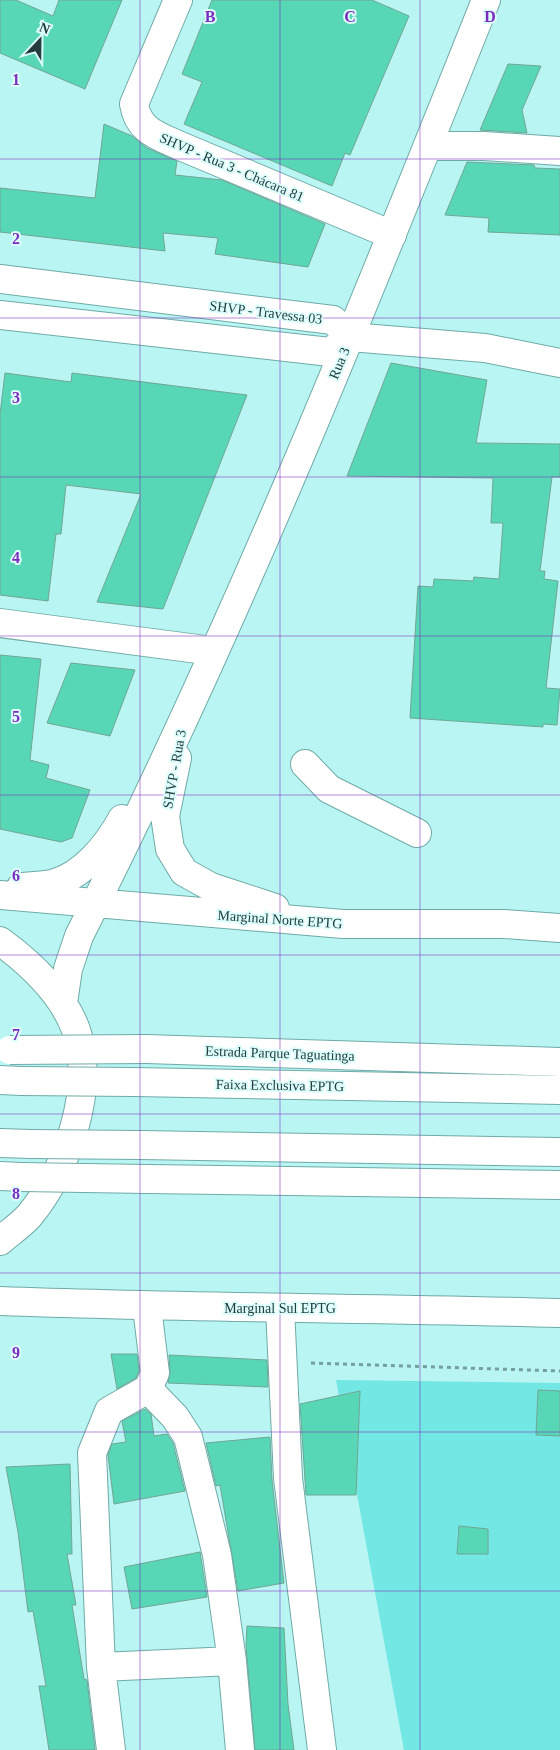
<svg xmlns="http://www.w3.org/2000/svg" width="560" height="1750" viewBox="0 0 560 1750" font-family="'Times New Roman',serif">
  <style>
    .pitch { fill: #72e7e3 }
    .building { fill: #57d7b5; stroke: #71a695 }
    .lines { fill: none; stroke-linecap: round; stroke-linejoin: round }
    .minor-casing { stroke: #6faaa7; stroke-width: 30 }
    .major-casing { stroke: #6faaa7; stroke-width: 30 }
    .highway-casing { stroke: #6faaa7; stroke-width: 30 }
    .path { stroke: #739f9d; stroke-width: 3; stroke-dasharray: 4 4; stroke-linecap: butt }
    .minor { stroke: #fff; stroke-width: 28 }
    .major { stroke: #fff; stroke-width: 28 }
    .highway { stroke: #fff; stroke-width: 28 }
    .minor-bridge-casing { stroke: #6faaa7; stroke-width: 30; stroke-linecap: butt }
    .highway-bridge-casing { stroke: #6faaa7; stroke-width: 30; stroke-linecap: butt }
    .minor-bridge { stroke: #fff; stroke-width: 28 }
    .highway-bridge { stroke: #fff; stroke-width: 28 }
    .grid { fill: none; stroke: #7b2cbf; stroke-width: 1; stroke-opacity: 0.55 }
    .labels { text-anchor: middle; stroke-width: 4; stroke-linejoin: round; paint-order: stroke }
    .street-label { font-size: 14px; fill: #243d3c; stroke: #dbfefc }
    .grid-label { font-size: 16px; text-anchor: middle; font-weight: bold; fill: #7b2cbf; stroke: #dbfefc; stroke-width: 4; stroke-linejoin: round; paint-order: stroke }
  </style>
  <rect width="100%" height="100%" fill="#b9f6f3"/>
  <!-- pitch -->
  <path class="pitch" d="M 336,1380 L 560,1383 L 560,1750 L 404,1750 Z"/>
  <!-- building -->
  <path class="building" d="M 0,0 L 16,0 L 53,16 L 59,0 L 122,0 L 85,89 L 0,53 Z
    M 212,0 L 372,0 L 409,16 L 350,155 L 345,153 L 332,186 L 184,124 L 202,82 L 182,74 Z
    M 508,64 L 541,66 L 522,110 L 527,133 L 480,130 Z
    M 104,124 L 132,136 L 147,148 L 177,161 L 175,175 L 222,180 L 325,224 L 308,267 L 215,254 L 218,238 L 163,233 L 165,251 L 0,232 L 0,188 L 95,198 Z
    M 467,162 L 534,165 L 535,168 L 560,169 L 560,235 L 488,232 L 489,218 L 445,215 Z
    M 391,363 L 487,380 L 476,443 L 560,444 L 560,477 L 552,477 L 540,571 L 545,571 L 544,579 L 558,581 L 546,688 L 560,689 L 557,725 L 543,724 L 543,727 L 410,718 L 418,586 L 433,587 L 434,579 L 473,581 L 474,577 L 499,579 L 503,523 L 491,523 L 493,478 L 347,476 Z
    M 5,373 L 71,382 L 72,373 L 247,395 L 163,609 L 97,602 L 141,494 L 66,485 L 61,534 L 56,534 L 48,601 L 0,595 L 0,414 Z
    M 0,655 L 41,659 L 30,760 L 49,765 L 46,778 L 90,790 L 72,838 L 61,842 L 0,829 Z
    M 71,663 L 135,670 L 110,736 L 47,723 Z
    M 111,1354 L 137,1354 L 139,1371 L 136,1378 L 117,1389 Z
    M 169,1355 L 267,1360 L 268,1387 L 168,1383 L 170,1372 Z
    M 538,1390 L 560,1391 L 560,1436 L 536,1435 Z
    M 360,1391 L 356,1495 L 306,1495 L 300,1404 Z
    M 145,1409 L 151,1414 L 154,1436 L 167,1434 L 173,1443 L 185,1491 L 114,1504 L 108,1455 L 112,1444 L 126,1442 L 122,1421 Z
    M 270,1437 L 272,1480 L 284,1583 L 238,1591 L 220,1485 L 216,1486 L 206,1443 Z
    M 70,1464 L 72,1554 L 67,1554 L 76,1605 L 72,1605 L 84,1679 L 87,1680 L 95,1750 L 49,1750 L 39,1686 L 46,1686 L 33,1611 L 28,1612 L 18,1532 L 6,1467 Z
    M 459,1526 L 488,1529 L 488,1554 L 457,1554 Z
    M 200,1552 L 207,1597 L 132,1609 L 124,1567 Z
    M 247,1626 L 284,1628 L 288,1704 L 294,1750 L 255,1750 L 246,1646 Z"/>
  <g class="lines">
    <defs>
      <path id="minor" d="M 178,0 L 134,104 C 138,130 156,135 178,145 L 392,235
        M 428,146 L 484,146 L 560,151
        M 0,279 L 333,320 L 350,337
        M 0,315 L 330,352 L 350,337
        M 350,337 L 485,348 L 560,363
        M 0,623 L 213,651
        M 305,764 L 329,789 L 417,833
        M 0,1080 L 21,1081
        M 134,1082 L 560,1090
        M 0,1143 L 31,1144
        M 141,1145 L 560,1152
        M 147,1307 L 155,1373 L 148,1389 L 175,1417 L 188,1437 L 217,1555 L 232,1661 L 240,1750
        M 280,1308 L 288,1478 L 322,1750
        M 101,1667 L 92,1453 L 109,1411 L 148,1389
        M 111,1750 L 101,1667 L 232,1661"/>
      <path id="major" d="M 177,758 L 165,816 L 170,849 L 184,872 L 211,887 L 275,908
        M 21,887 C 31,886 43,886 52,884 C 83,876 108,845 122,819
        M 0,895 L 343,924 L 504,924 L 560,928
        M 0,941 C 30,963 63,994 76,1030 C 96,1088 67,1171 29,1216 C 21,1225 9,1233 0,1241
        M 63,1003 L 68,969 L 79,936 C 233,632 360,316 486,0
        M 0,1301 C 187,1308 373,1308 560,1313"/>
      <path id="highway" d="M 146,1049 L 560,1062
        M 0,1176 L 21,1177
        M 147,1179 L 560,1185"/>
    </defs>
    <!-- minor casing -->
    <use href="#minor" class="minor-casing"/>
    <!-- major casing -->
    <use href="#major" class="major-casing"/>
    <!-- highway casing -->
    <use href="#highway" class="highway-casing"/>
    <!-- path -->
    <path class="path" d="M 311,1363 L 560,1371"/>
    <!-- minor -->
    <use href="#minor" class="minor"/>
    <!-- major -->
    <use href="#major" class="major"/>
    <!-- highway -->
    <use href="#highway" class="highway"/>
    <defs>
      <path id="minor-bridge" d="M 21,1081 L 134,1082
        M 31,1144 L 141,1145"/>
      <path id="highway-bridge" d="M 10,1050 L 146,1049
        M 21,1177 L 147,1179"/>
    </defs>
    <!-- minor-bridge casing -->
    <use href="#minor-bridge" class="minor-bridge-casing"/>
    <!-- highway-bridge casing -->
    <use href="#highway-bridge" class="highway-bridge-casing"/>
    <!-- minor-bridge -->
    <use href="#minor-bridge" class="minor-bridge"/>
    <!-- highway-bridge -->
    <use href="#highway-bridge" class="highway-bridge"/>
  </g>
  <!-- grid -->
  <path class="grid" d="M 140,0 L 140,1750M 280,0 L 280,1750M 420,0 L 420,1750M 0,159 L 560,159M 0,318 L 560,318M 0,477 L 560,477M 0,636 L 560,636M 0,795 L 560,795M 0,955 L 560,955M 0,1114 L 560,1114M 0,1273 L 560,1273M 0,1432 L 560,1432M 0,1591 L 560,1591"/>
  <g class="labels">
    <!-- street labels -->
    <g class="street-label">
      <text transform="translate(232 167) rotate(23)" y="5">SHVP - Rua 3 - Chácara 81</text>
      <text transform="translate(266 312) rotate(7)" y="5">SHVP - Travessa 03</text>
      <text transform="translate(339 363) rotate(-67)" y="5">Rua 3</text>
      <text transform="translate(174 769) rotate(-80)" y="5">SHVP - Rua 3</text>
      <text transform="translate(280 919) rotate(4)" y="5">Marginal Norte EPTG</text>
      <text transform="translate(280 1053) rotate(2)" y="5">Estrada Parque Taguatinga</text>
      <text transform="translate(280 1085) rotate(1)" y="5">Faixa Exclusiva EPTG</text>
      <text x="280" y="1313">Marginal Sul EPTG</text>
    </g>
  </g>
  <g class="grid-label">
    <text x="210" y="22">B</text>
    <text x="350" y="22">C</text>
    <text x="490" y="22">D</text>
    <text x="16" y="85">1</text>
    <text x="16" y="244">2</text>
    <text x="16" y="403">3</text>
    <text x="16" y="563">4</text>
    <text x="16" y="722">5</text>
    <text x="16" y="881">6</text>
    <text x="16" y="1040">7</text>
    <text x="16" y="1199">8</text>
    <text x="16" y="1358">9</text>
  </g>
  <!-- north arrow -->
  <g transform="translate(40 40) rotate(22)" stroke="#dbfefc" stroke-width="4" paint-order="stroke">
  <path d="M0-4L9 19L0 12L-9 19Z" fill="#243d3c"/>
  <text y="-8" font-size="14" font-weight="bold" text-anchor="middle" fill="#243d3c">N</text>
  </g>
</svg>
